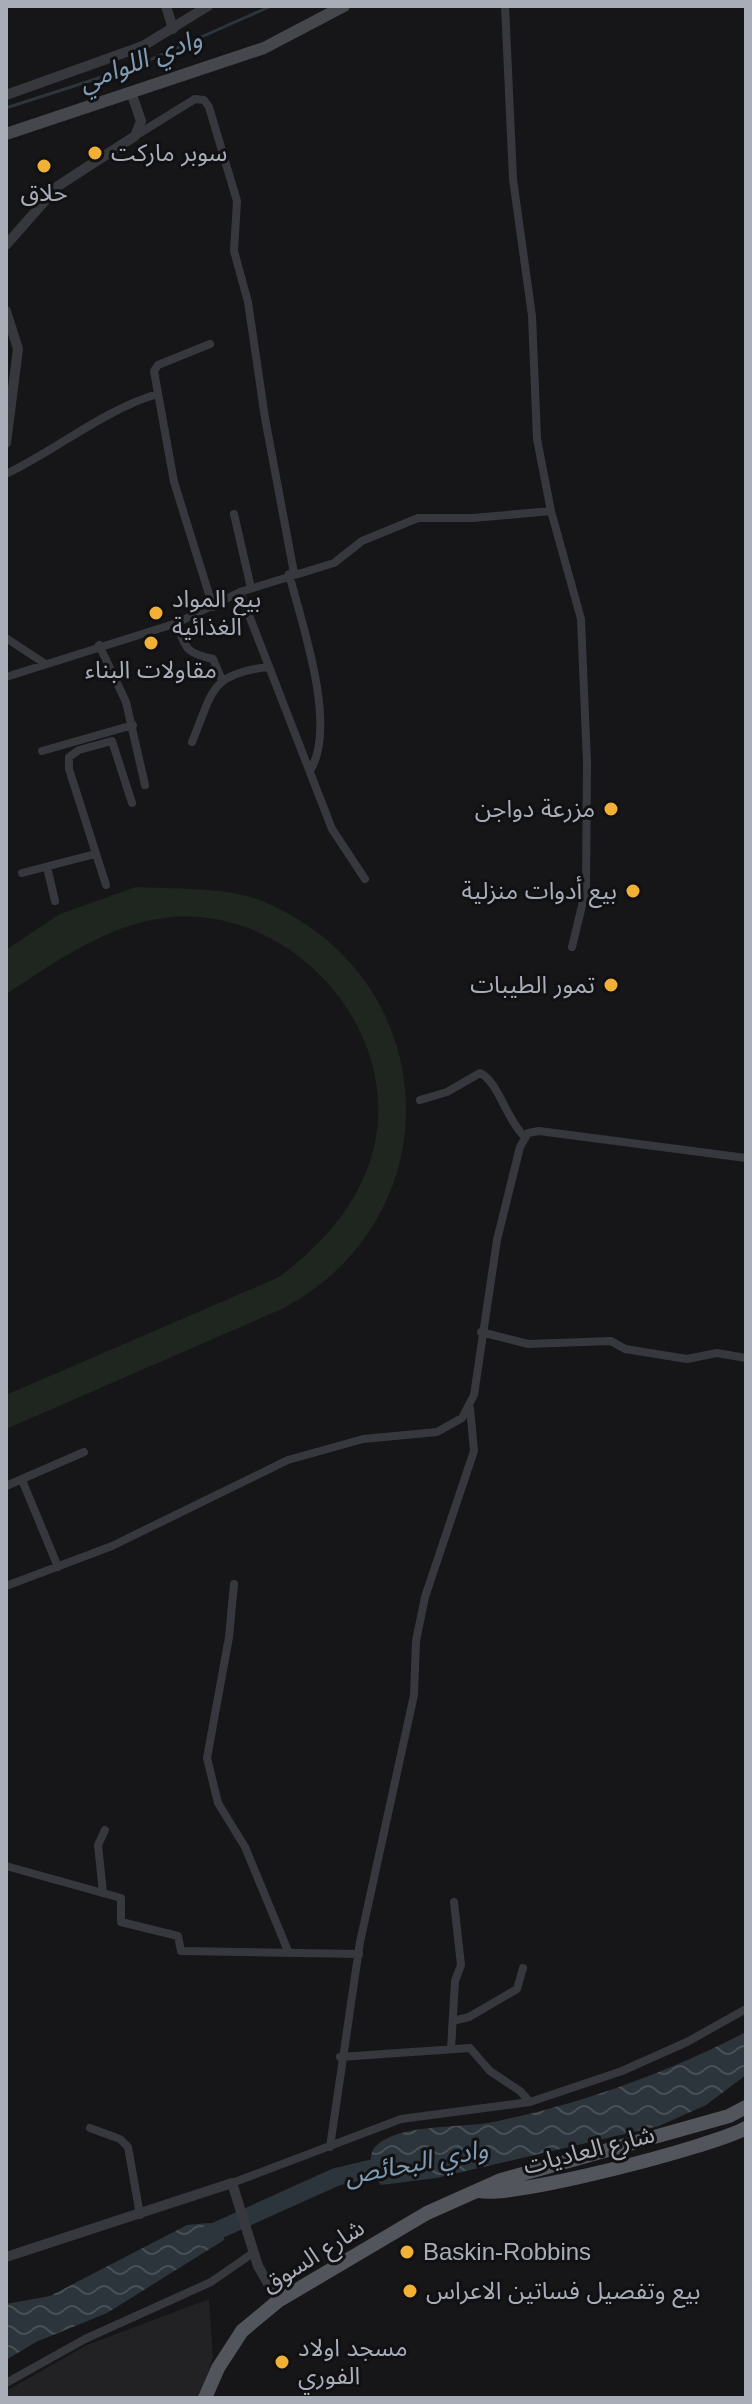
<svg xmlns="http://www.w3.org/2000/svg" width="752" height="2404" viewBox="0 0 752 2404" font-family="Arial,'Noto Sans Arabic',sans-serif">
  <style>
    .built { fill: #222225 }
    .green { fill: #1e261f }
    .water { fill: url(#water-waves) }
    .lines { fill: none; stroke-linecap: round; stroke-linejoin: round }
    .stream { stroke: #2c353c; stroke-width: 3 }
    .river { stroke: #2c353c; stroke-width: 18 }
    .minor { stroke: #37383d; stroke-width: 8 }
    .tertiary { stroke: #37383d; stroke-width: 10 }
    .secondary { stroke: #45474d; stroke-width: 12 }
    .primary { stroke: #53555c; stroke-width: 14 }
    .poi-dot { fill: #f2b134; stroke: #111113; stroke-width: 3 }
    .labels { text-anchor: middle; stroke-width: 6; stroke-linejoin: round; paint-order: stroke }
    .poi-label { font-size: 24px; fill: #a8adb8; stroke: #111113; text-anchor: start }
    .street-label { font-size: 24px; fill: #a8adb8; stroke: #111113 }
    .water-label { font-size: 26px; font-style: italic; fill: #7f9bb3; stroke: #111113 }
  </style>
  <defs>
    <pattern id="water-waves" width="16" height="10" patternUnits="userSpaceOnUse" patternTransform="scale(2)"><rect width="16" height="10" fill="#2c353c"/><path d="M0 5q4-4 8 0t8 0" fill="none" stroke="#485056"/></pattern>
  </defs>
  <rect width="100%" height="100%" fill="#161618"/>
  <!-- built -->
  <path class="built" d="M 209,2299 L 213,2358 L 199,2398 L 6,2398 L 6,2391 L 87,2345 Z"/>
  <!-- green -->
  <path class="green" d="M 136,887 C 173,889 228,887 262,901 C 444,976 456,1215 284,1308 L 6,1429 L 6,1395 L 279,1277 C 319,1247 352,1212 369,1164 C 413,1038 293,901 164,918 C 104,926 56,962 6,994 L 6,950 L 60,914 Z"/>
  <!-- water -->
  <path class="water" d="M 746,2032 L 746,2075 L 706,2105 L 659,2126 L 436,2178 L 381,2185 C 374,2175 365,2157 376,2146 C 397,2124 460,2128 488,2123 C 579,2105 664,2074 746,2032 Z
    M 209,2223 L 223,2228 L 224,2240 L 107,2313 L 36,2342 L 6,2360 L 6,2304 L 50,2296 L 187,2225 Z"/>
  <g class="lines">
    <!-- stream -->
    <path class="stream" d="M 6,108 L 136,66 L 271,6"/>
    <!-- river -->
    <path class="river" d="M 203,2237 L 336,2177 L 395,2163"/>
    <!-- minor -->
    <path class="minor" d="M 505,6 L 513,179 L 532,316 L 537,439 L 551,511 L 581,619 L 587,762 L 586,889 L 572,947
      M 135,136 L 195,99 L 204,100 L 209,107 L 237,201 L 234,251 L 248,302 L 265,418 L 294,573
      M 210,344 L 158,365 L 154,371 L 174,482 L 213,607
      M 6,474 C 58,449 102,411 157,394
      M 234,514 L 251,588
      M 289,574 C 302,624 337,724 311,769
      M 240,592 L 332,829 L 365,879
      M 177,623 C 186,649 185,653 213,659 L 222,680
      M 6,638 L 44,663
      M 99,645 L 126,702 L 145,785
      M 6,677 L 177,623 L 240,592 L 334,563 L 362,541 L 418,518 L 473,518 L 551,511
      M 192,742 C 213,692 209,674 268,667
      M 42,751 L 133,725
      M 47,867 L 55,901
      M 22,873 L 95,854
      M 106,885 L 69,769 L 69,757 L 79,750 L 112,741 L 132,803
      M 420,1100 L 447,1092 L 480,1073 C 498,1081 506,1119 524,1136
      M 481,1332 L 528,1344 L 611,1341 L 625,1349 L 687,1359 L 717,1353 L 746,1358
      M 22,1480 L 58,1567
      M 6,1486 L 84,1452
      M 234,1584 L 229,1637 L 207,1758 L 218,1803 L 245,1847 L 288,1951
      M 6,1586 L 112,1546 L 288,1460 L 363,1439 L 437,1432 L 462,1418 L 474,1395 L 497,1240 L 520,1147 L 528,1133 L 539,1131 L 746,1158
      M 6,1866 L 121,1898 L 121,1922 L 178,1936 L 181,1951 L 359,1954
      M 103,1893 L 98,1845 L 105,1830
      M 453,2021 L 469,2017 L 517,1989 L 523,1968
      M 451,2049 L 455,1981 L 461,1965 L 454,1902
      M 340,2057 L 470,2048 L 490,2071 L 520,2091 L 530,2102
      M 90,2128 L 120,2139 L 128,2147 L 140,2215
      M 330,2147 L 360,1942 L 414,1695 L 416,1641 L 425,1597 L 474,1451 L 470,1408
      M 232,2183 L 401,2119 L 530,2102 L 622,2071 L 687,2042 L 746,2009
      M 6,2383 L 85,2339 L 211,2282 L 253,2253"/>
    <!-- tertiary -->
    <path class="tertiary" d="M 166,6 L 173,29
      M 6,95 L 143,46 L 208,6
      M 6,245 L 58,186 L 135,136 L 141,121 L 131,92
      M 6,311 L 18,349 L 6,443
      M 6,2257 L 232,2183 L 258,2266 L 278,2301"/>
    <!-- secondary -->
    <path class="secondary" d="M 6,134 L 264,48 L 344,6"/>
    <!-- primary -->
    <path class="primary" d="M 479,2191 C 514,2198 711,2147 746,2128
      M 205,2398 L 218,2368 L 242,2331 L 278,2301 L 427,2213 L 501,2180 L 729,2116 L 746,2107"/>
  </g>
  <!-- markers -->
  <g class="poi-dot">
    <circle cx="95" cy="153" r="8"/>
    <circle cx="44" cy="166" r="8"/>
    <circle cx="156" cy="613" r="8"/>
    <circle cx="151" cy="643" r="8"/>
    <circle cx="611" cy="809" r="8"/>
    <circle cx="633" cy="891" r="8"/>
    <circle cx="611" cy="985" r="8"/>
    <circle cx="407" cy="2252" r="8"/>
    <circle cx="410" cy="2291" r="8"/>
    <circle cx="282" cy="2362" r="8"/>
  </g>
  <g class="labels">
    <!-- poi labels -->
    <g class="poi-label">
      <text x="111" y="161">سوبر ماركت</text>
      <text x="44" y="201" text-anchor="middle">حلاق</text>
      <text x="172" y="607">بيع المواد<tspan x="172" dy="28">الغذائية</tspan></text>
      <text x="151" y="678" text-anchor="middle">مقاولات البناء</text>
      <text x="595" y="817" text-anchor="end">مزرعة دواجن</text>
      <text x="617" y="899" text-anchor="end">بيع أدوات منزلية</text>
      <text x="595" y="993" text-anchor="end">تمور الطيبات</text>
      <text x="423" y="2260">Baskin-Robbins</text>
      <text x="426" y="2299">بيع وتفصيل فساتين الاعراس</text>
      <text x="298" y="2356">مسجد اولاد<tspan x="298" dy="28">الفوري</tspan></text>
    </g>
    <!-- street labels -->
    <g class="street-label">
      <text transform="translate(589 2150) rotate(-14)" y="8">شارع العاديات</text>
      <text transform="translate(313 2256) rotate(-32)" y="8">شارع السوق</text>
    </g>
    <!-- water labels -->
    <g class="water-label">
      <text transform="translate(140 60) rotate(-21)" y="9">وادي اللوامي</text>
      <text transform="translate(416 2162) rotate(-11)" y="9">وادي البحائص</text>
    </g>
  </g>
  <!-- border -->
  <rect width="752" height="2404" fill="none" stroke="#a8adb8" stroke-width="16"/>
</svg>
